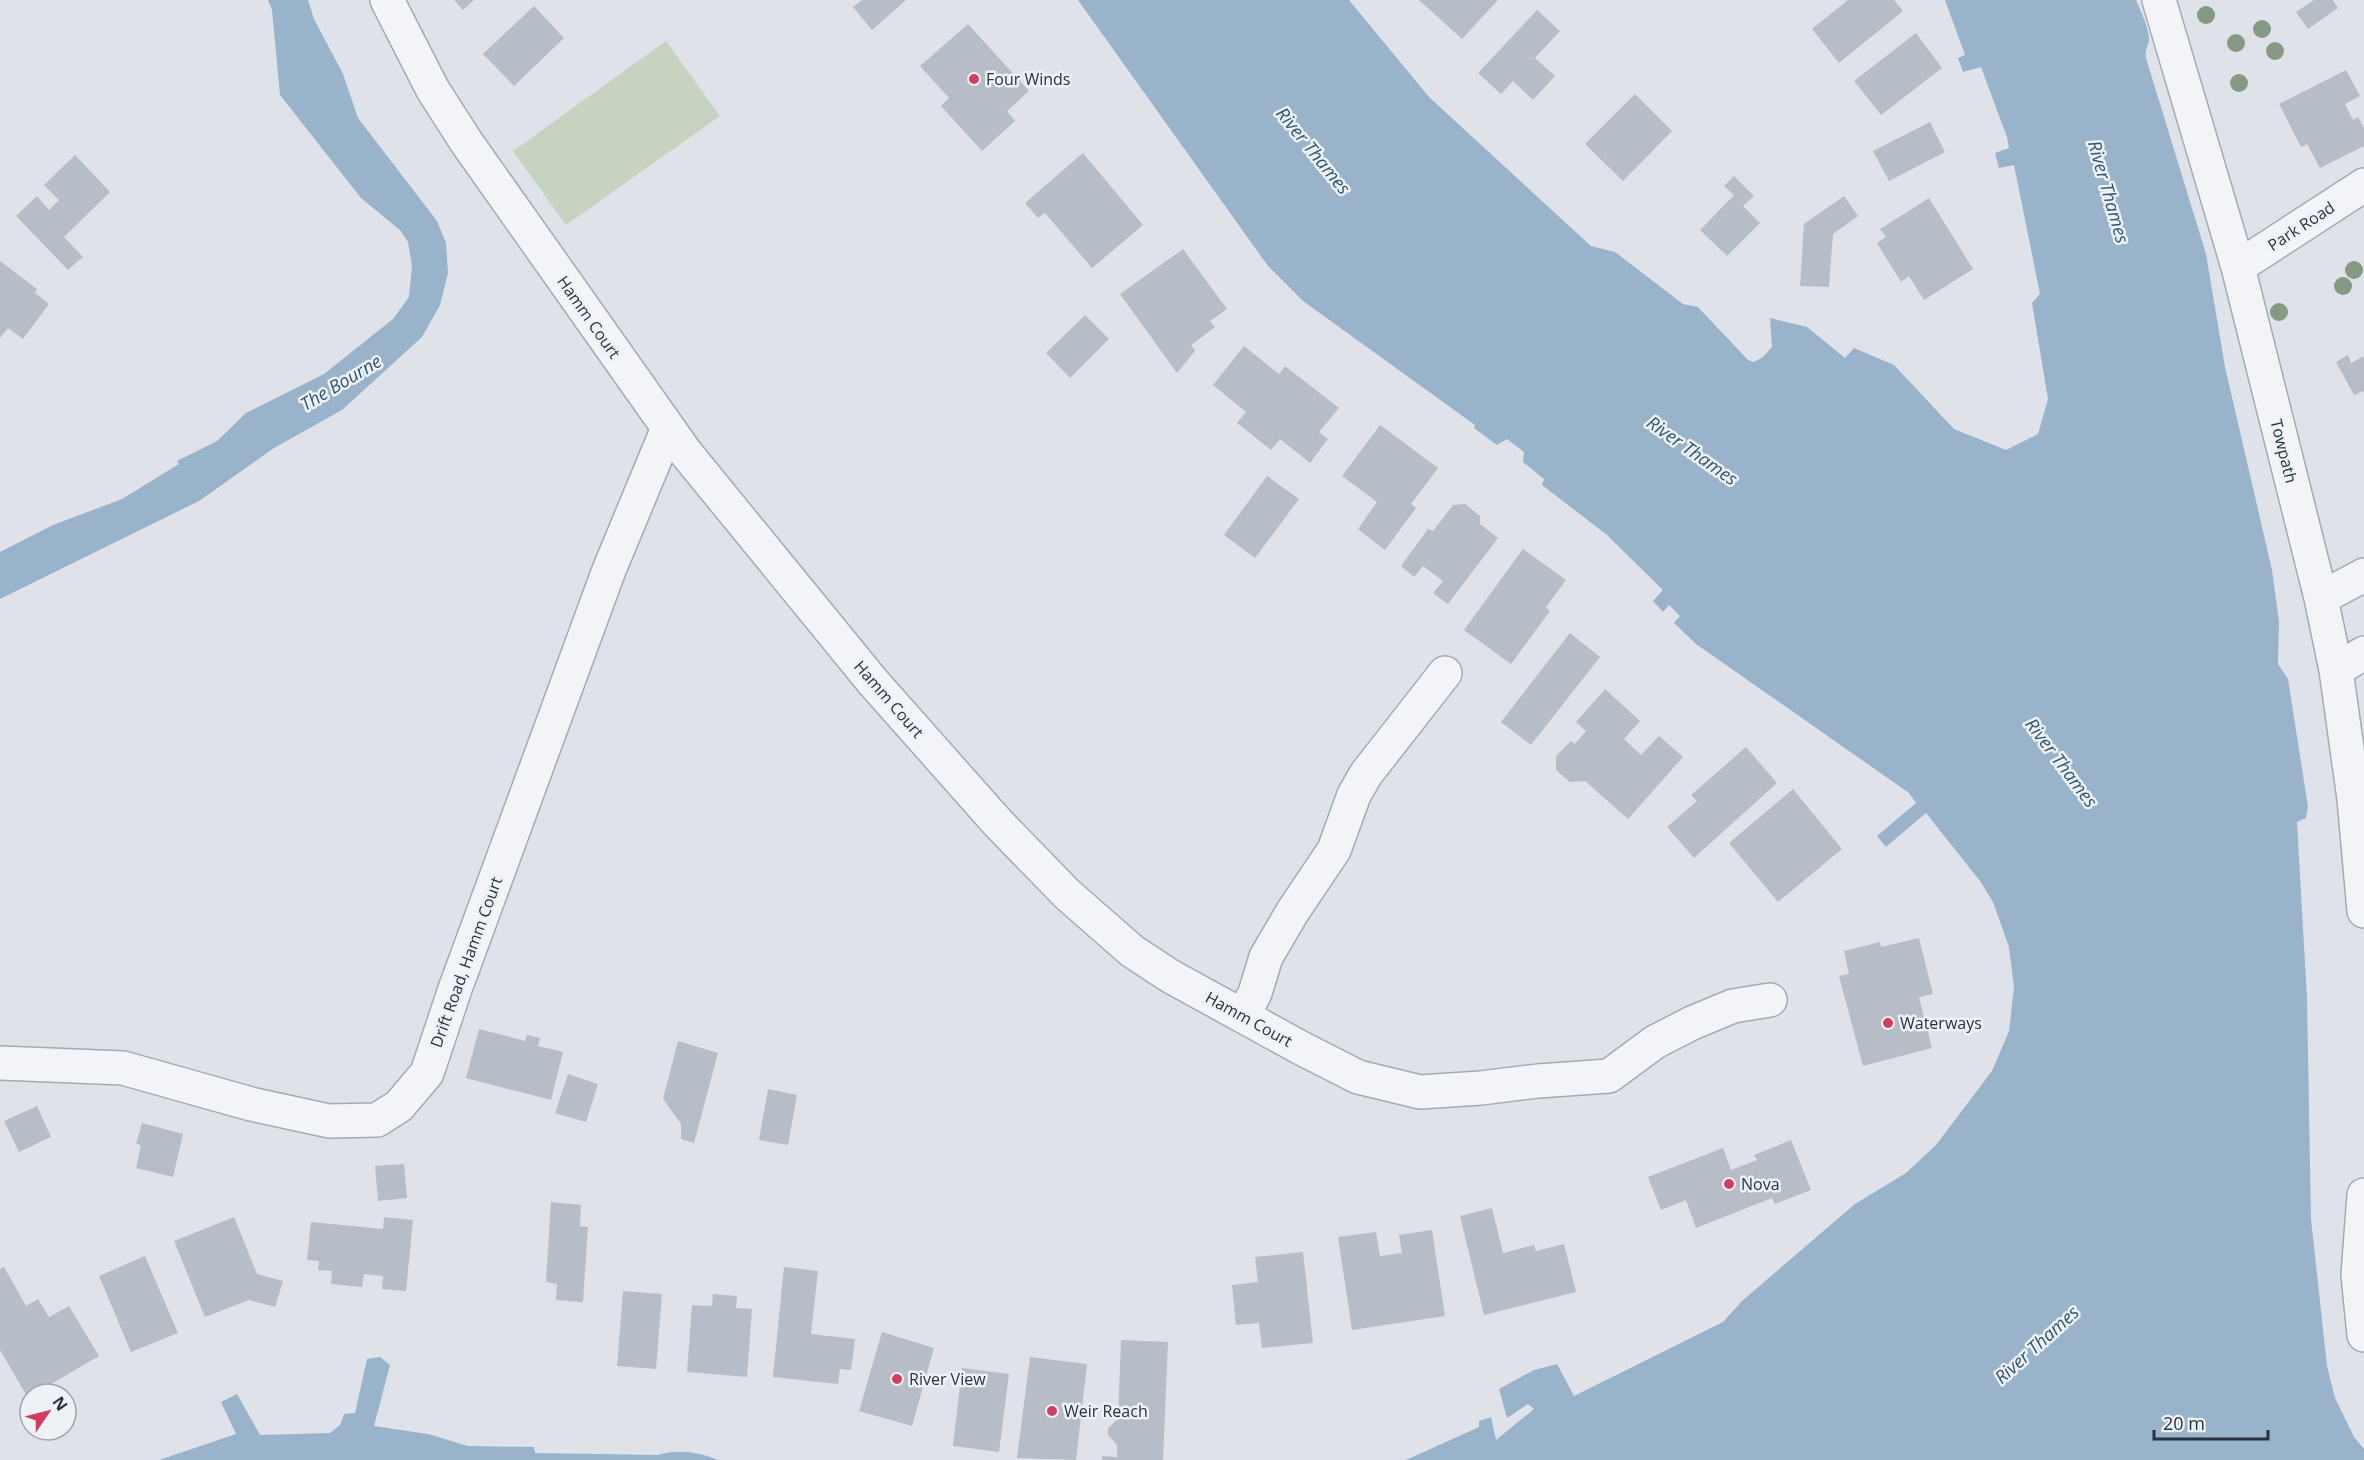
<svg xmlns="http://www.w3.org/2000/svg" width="2364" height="1460" viewBox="0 0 2364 1460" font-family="'Open Sans',sans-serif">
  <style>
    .green { fill: #c6d3c0 }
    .water { fill: #98b3ca }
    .building { fill: #b6bdc6 }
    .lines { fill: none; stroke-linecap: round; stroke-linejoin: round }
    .minor-casing { stroke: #a4aab3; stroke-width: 36 }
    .minor { stroke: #f2f4f7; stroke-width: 33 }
    .tree { fill: #869985 }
    .poi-dot { fill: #d33e5e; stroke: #eef2f6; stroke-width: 2 }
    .labels { text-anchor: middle; stroke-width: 5; stroke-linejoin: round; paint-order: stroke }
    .poi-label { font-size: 16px; fill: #273240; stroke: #eef2f6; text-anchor: start }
    .street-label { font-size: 16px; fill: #273240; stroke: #eef2f6 }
    .water-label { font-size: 18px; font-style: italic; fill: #305376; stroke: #eef2f6 }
  </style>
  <rect width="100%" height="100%" fill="#dfe3e9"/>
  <!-- green -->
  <path class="green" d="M 666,41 L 720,116 L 566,225 L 513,151 Z"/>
  <!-- water -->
  <path class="water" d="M 268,0 L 308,0 L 314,19 L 343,74 L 358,118 L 437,221 L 446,243 L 448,273 L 440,305 L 422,337 L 342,410 L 274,448 L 199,501 L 0,599 L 0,552 L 53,525 L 122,499 L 179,464 L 177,461 L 217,441 L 246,413 L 324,374 L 393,319 L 409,297 L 412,266 L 408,242 L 401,231 L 361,198 L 280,95 L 272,10 Z
    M 1078,0 L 1349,0 L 1429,97 L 1591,246 L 1615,252 L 1683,304 L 1698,307 L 1748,360 L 1754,362 L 1763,357 L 1772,347 L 1770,318 L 1807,327 L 1845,358 L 1854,348 L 1894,365 L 1954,429 L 2006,450 L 2038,434 L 2048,399 L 2032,303 L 2040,294 L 2014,165 L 1999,168 L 1995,153 L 2009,148 L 2007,137 L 1981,67 L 1963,72 L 1958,58 L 1965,55 L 1945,0 L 2136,0 C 2141,12 2148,26 2149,39 C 2149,46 2144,50 2146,58 L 2206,254 L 2225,367 L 2272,570 L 2279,621 L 2278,664 L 2288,679 L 2308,807 L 2306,818 L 2297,822 L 2307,998 L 2311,1219 L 2327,1366 L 2335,1398 L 2354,1437 L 2364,1449 L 2364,1460 L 1406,1460 L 1479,1427 L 1479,1421 L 1491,1417 L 1496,1440 L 1534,1409 L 1528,1404 L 1507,1418 L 1499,1389 L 1534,1370 L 1557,1364 L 1574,1396 L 1723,1322 L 1742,1301 L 1855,1204 L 1906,1173 L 1936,1145 L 1992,1071 L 2009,1031 L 2014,987 L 2009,947 L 1993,902 L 1980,881 L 1926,813 L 1886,847 L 1877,836 L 1916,803 L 1909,793 L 1696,644 L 1674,623 L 1680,616 L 1669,605 L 1663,612 L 1653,601 L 1663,590 L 1607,535 L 1542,485 L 1544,479 L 1523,462 L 1524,452 L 1507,439 L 1497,445 L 1474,428 L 1475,425 L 1303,301 L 1268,266 Z
    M 380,1357 L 390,1365 L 374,1426 L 428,1434 L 468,1446 L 534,1447 L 535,1453 L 658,1455 C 678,1449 698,1452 718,1460 L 159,1460 L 236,1434 L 221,1402 L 237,1394 L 260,1435 L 330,1433 L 340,1425 L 344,1414 L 355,1413 L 367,1359 Z"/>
  <!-- building -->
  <path class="building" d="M 454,0 L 474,0 L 463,10 Z
    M 862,0 L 906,0 L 872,30 L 853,7 Z
    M 1419,0 L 1498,0 L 1462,39 Z
    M 1848,0 L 1894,0 L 1903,11 L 1839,63 L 1812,29 Z
    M 2314,0 L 2333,0 L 2338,8 L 2308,29 L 2296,12 Z
    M 534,6 L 564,38 L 514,86 L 483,54 Z
    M 1537,10 L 1560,31 L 1535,58 L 1555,76 L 1533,100 L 1513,81 L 1501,94 L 1478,73 Z
    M 968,24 L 1029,91 L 1007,111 L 1015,121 L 982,151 L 941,106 L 949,98 L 920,66 Z
    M 1916,33 L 1942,68 L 1881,115 L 1854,81 Z
    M 2346,70 L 2360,96 L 2345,104 L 2353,120 L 2358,117 L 2364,128 L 2364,146 L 2320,168 L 2307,144 L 2301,147 L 2279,104 Z
    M 1635,94 L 1672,131 L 1623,181 L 1585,144 Z
    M 1930,122 L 1945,152 L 1889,181 L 1873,151 Z
    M 1083,153 L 1143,225 L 1092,268 L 1045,213 L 1038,218 L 1025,203 Z
    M 75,155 L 110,192 L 64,237 L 83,257 L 68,270 L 16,216 L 37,196 L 49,210 L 59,200 L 44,185 Z
    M 1734,176 L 1754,196 L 1743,206 L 1760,223 L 1727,256 L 1700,230 L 1734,195 L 1724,186 Z
    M 1844,196 L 1858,216 L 1833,234 L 1829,287 L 1800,286 L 1804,224 Z
    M 1929,198 L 1973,269 L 1924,300 L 1909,276 L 1901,282 L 1877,243 L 1886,237 L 1880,229 Z
    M 1183,249 L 1227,309 L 1210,321 L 1215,327 L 1191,345 L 1195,351 L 1177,373 L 1120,294 Z
    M 0,261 L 37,289 L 35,293 L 49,304 L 23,339 L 8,328 L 0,338 Z
    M 1085,315 L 1109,339 L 1070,378 L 1046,353 Z
    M 1244,346 L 1279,374 L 1285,366 L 1339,408 L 1319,432 L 1328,439 L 1310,463 L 1280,439 L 1271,450 L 1237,423 L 1246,412 L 1213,385 Z
    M 2348,355 L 2351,363 L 2364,356 L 2364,391 L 2354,395 L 2336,362 Z
    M 1380,425 L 1438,468 L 1411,504 L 1416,508 L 1385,550 L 1358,529 L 1377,502 L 1342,476 Z
    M 1267,476 L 1299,499 L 1255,558 L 1224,535 Z
    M 1465,504 L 1480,516 L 1480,524 L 1498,538 L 1448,604 L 1433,593 L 1443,581 L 1423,566 L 1414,577 L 1401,566 L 1428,529 L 1433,531 L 1453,505 Z
    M 1523,549 L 1566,580 L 1546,607 L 1550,611 L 1511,664 L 1464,630 Z
    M 1570,633 L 1600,657 L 1531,745 L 1501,722 Z
    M 1605,689 L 1640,721 L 1624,739 L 1641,755 L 1659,736 L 1683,757 L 1628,819 L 1585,781 L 1570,782 L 1556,770 L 1556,756 L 1571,741 L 1575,744 L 1586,731 L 1576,722 Z
    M 1746,747 L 1777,783 L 1694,858 L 1667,827 L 1697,801 L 1691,795 Z
    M 1793,789 L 1842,849 L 1778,902 L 1729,843 Z
    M 1919,938 L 1933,994 L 1919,997 L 1932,1048 L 1863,1066 L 1839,976 L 1849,974 L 1844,951 L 1880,942 L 1881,947 Z
    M 479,1029 L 525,1041 L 527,1035 L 540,1038 L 538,1046 L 563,1052 L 551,1100 L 466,1078 Z
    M 678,1041 L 718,1053 L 694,1143 L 681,1139 L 681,1124 L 663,1099 Z
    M 568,1074 L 598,1084 L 586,1122 L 555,1113 Z
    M 768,1089 L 797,1095 L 788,1145 L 759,1140 Z
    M 37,1106 L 51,1137 L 19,1152 L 4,1121 Z
    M 142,1123 L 183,1134 L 173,1177 L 136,1168 L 141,1145 L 136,1144 Z
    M 1791,1140 L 1811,1190 L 1775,1204 L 1772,1198 L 1696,1228 L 1686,1200 L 1661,1210 L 1648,1177 L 1723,1148 L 1731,1170 L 1757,1160 L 1754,1155 Z
    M 404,1164 L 407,1198 L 378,1201 L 375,1166 Z
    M 551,1202 L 581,1205 L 580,1226 L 588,1227 L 583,1302 L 556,1300 L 557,1284 L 546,1282 Z
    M 1492,1208 L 1503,1253 L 1534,1245 L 1536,1251 L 1564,1244 L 1576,1292 L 1484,1315 L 1460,1216 Z
    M 234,1217 L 257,1274 L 283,1281 L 275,1307 L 249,1300 L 205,1317 L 174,1241 Z
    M 384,1217 L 413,1220 L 406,1291 L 382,1289 L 383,1276 L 364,1274 L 362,1287 L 331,1284 L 332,1271 L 318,1270 L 319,1261 L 307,1260 L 311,1222 L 383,1229 Z
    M 1432,1230 L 1445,1316 L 1352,1330 L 1338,1237 L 1376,1232 L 1380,1256 L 1402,1253 L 1399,1235 Z
    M 1303,1252 L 1313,1343 L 1262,1348 L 1259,1323 L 1236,1325 L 1232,1285 L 1258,1282 L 1255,1257 Z
    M 145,1256 L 178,1333 L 131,1352 L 99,1276 Z
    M 4,1267 L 26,1306 L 38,1299 L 49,1317 L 69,1306 L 99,1356 L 34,1394 L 30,1394 L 28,1398 L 0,1350 L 0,1269 Z
    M 784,1267 L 818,1271 L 811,1334 L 855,1339 L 851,1370 L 840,1369 L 838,1384 L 773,1377 Z
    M 623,1291 L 662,1294 L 656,1369 L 617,1366 Z
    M 713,1294 L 737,1296 L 736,1308 L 752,1309 L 747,1377 L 687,1372 L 692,1305 L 712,1306 Z
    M 882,1332 L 934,1348 L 912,1426 L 859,1411 Z
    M 1121,1340 L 1168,1342 L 1163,1460 L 1102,1460 L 1102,1456 L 1117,1457 L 1117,1445 L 1108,1435 L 1108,1428 L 1118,1419 Z
    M 1030,1357 L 1087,1364 L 1076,1460 L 1017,1458 Z
    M 962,1368 L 1009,1374 L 999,1452 L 953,1446 Z"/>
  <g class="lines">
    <defs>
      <path id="minor" d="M 387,0 L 433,90 L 467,143 L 686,453 L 873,682 L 998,823 L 1067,894 L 1132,951 L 1170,976 L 1301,1048 L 1358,1077 L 1420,1092 L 1481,1088 L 1538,1081 L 1609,1076 L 1655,1042 L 1692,1023 L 1733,1006 L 1770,1000
        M 2159,0 L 2238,267 L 2321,598 L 2336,670 L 2354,799 L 2364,911
        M 2238,267 L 2364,185
        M 2321,598 L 2364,575
        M 2336,670 L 2364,653
        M 1243,1016 L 1255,993 L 1266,957 L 1293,911 L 1334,850 L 1354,795 L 1366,774 L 1445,673
        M 0,1063 L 123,1068 L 251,1104 L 329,1121 L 377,1120 L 399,1106 L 427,1073 L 455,989 L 609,570 L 668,428
        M 2364,1195 L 2358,1275 L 2364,1335"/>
    </defs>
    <!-- minor casing -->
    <use href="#minor" class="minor-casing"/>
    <!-- minor -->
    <use href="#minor" class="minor"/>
  </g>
  <!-- trees -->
  <g class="tree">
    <circle cx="2206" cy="15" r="9"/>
    <circle cx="2262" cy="29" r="9"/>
    <circle cx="2236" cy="43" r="9"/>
    <circle cx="2275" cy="51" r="9"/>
    <circle cx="2239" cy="83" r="9"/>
    <circle cx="2354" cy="270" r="9"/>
    <circle cx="2343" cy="286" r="9"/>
    <circle cx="2279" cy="312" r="9"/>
  </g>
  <!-- markers -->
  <g class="poi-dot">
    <circle cx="974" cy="79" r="6"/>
    <circle cx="1888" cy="1023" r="6"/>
    <circle cx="1729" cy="1184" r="6"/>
    <circle cx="897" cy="1379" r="6"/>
    <circle cx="1052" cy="1411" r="6"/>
  </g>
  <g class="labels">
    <!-- poi labels -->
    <g class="poi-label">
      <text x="986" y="85">Four Winds</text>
      <text x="1900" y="1029">Waterways</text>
      <text x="1741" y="1190">Nova</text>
      <text x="909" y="1385">River View</text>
      <text x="1064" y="1417">Weir Reach</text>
    </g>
    <!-- street labels -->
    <g class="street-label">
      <text transform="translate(2301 226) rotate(-33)" y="6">Park Road</text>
      <text transform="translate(589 317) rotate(55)" y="6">Hamm Court</text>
      <text transform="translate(2284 451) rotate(76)" y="6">Towpath</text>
      <text transform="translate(889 699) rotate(49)" y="6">Hamm Court</text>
      <text transform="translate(466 962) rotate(-70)" y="6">Drift Road, Hamm Court</text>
      <text transform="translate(1249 1019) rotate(29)" y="6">Hamm Court</text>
    </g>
    <!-- water labels -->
    <g class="water-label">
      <text transform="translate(1313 151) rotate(51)" y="6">River Thames</text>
      <text transform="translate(2108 192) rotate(74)" y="6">River Thames</text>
      <text transform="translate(341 383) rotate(-31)" y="6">The Bourne</text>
      <text transform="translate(1692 451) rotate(35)" y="6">River Thames</text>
      <text transform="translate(2061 763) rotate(53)" y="6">River Thames</text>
      <text transform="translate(2037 1345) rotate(-42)" y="6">River Thames</text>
    </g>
  </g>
  <!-- north arrow -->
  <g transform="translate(48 1412) rotate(55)"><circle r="28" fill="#eef2f6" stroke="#9ea5ad" stroke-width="1.5"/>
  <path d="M0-4.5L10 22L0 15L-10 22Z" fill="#d33e5e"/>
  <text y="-9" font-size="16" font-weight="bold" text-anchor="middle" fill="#273240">N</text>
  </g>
  <!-- scale -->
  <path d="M2154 1430v9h114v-9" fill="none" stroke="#273240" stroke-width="3"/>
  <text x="2163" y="1430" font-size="18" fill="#273240" stroke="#eef2f6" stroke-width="4.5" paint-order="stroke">20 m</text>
</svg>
